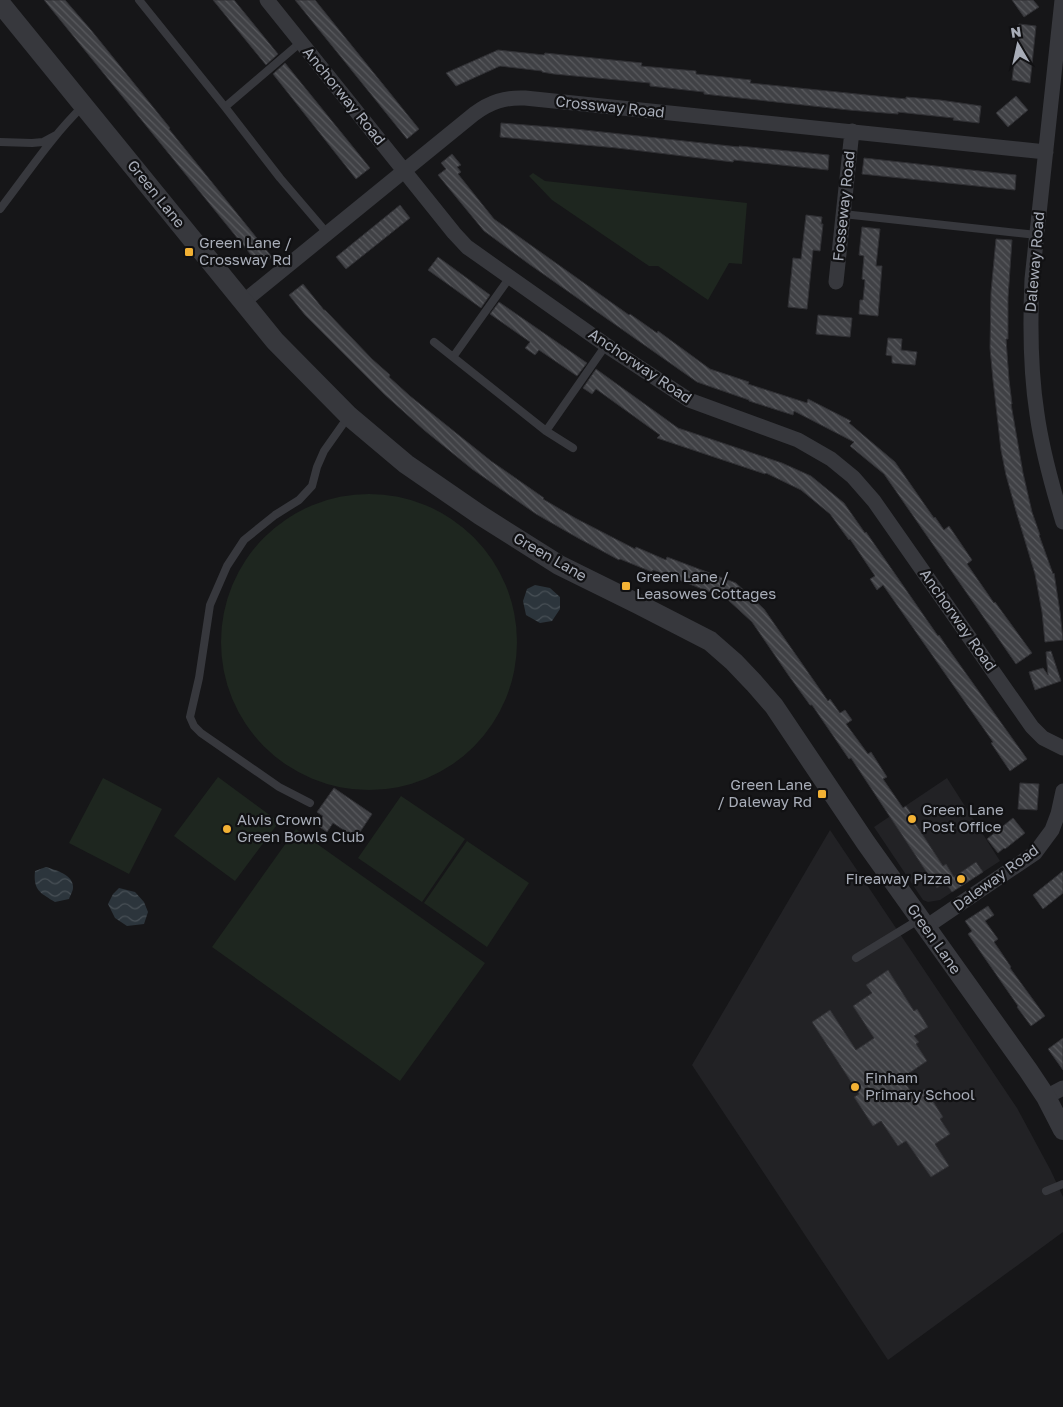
<svg xmlns="http://www.w3.org/2000/svg" width="1063" height="1407" viewBox="0 0 1063 1407" font-family="'Golos Text',sans-serif">
  <style>
    .built { fill: #222225 }
    .green { fill: #1e261f }
    .water { fill: url(#water-waves) }
    .building { fill: url(#building-back-hatch); stroke: #303034 }
    .lines { fill: none; stroke-linecap: round; stroke-linejoin: round }
    .service { stroke: #37383d; stroke-width: 8 }
    .minor { stroke: #37383d; stroke-width: 15 }
    .tertiary { stroke: #37383d; stroke-width: 20 }
    .poi-dot { fill: #f2b134; stroke: #111113; stroke-width: 2 }
    .labels { text-anchor: middle; stroke-width: 4.5; stroke-linejoin: round; paint-order: stroke }
    .street-label { font-size: 15px; fill: #a8adb8; stroke: #111113 }
    .poi-label { font-size: 15px; fill: #a8adb8; stroke: #111113; text-anchor: start }
  </style>
  <defs>
    <pattern id="water-waves" width="16" height="10" patternUnits="userSpaceOnUse" patternTransform="scale(1.25)"><rect width="16" height="10" fill="#2c353c"/><path d="M0 5q4-4 8 0t8 0" fill="none" stroke="#485056"/></pattern>
    <pattern id="building-back-hatch" width="6" height="6" patternUnits="userSpaceOnUse" patternTransform="scale(1.25)"><rect width="6" height="6" fill="#404145"/><path d="M-1 5l2 2M0 0l6 6M5-1l2 2" fill="none" stroke="#595a5e"/></pattern>
  </defs>
  <rect width="100%" height="100%" fill="#161618"/>
  <!-- built -->
  <path class="built" d="M 947,778 L 1000,861 L 940,900 L 928,902 L 923,900 L 874,827 Z
    M 830,830 L 1017,1108 L 1051,1171 L 1063,1197 L 1063,1232 L 888,1360 L 692,1065 Z"/>
  <!-- green -->
  <path class="green" d="M 533,173 L 545,181 L 747,203 L 742,264 L 729,263 L 708,300 L 658,266 L 649,266 L 552,200 L 529,176 Z
    M221 642a148 148 0 1 1 296 0a148 148 0 1 1-296 0Z
    M 218,777 L 279,822 L 235,881 L 174,836 Z
    M 103,778 L 162,809 L 129,874 L 69,843 Z
    M 401,796 L 465,839 L 422,902 L 358,858 Z
    M 296,829 L 485,963 L 400,1081 L 212,947 Z
    M 467,841 L 529,883 L 487,947 L 424,903 Z"/>
  <!-- water -->
  <path class="water" d="M 535,585 L 550,588 L 560,597 L 560,609 L 552,621 L 540,623 L 526,615 L 523,601 L 527,589 Z
    M 46,867 C 56,870 74,875 73,888 C 73,891 70,896 69,899 L 55,902 C 40,893 33,890 35,871 Z
    M 119,888 L 135,892 L 144,902 L 148,912 L 144,924 L 127,926 L 115,918 L 108,904 L 113,894 Z"/>
  <!-- building -->
  <path class="building" d="M 44,0 L 65,0 L 91,30 L 170,128 L 169,129 L 272,257 L 261,266 L 257,260 L 256,261 Z
    M 213,0 L 234,0 L 278,54 L 266,65 Z
    M 295,0 L 315,0 L 419,129 L 407,139 Z
    M 1012,0 L 1033,0 L 1039,7 L 1024,17 Z
    M 1019,24 L 1036,26 L 1030,83 L 1012,80 Z
    M 498,50 L 544,55 L 545,53 L 642,63 L 641,66 L 696,71 L 696,74 L 751,80 L 750,83 L 906,99 L 906,97 L 940,100 L 981,106 L 979,123 L 953,120 L 954,118 L 916,114 L 898,112 L 898,114 L 849,110 L 704,94 L 704,92 L 650,86 L 650,83 L 554,74 L 542,72 L 542,71 L 500,66 L 456,86 L 446,73 Z
    M 285,63 L 370,168 L 356,179 L 273,74 Z
    M 1016,96 L 1028,110 L 1008,127 L 996,113 Z
    M 501,123 L 575,129 L 739,147 L 739,146 L 829,155 L 828,170 L 734,160 L 733,162 L 617,148 L 500,137 Z
    M 452,154 L 461,165 L 457,167 L 461,172 L 458,174 L 494,219 L 629,315 L 630,314 L 657,333 L 658,331 L 710,369 L 749,382 L 748,384 L 807,403 L 808,399 L 851,421 L 849,423 L 895,462 L 934,518 L 935,517 L 944,530 L 949,526 L 972,560 L 967,564 L 994,603 L 995,602 L 1032,653 L 1016,664 L 884,474 L 850,446 L 854,442 L 794,411 L 793,415 L 749,401 L 749,400 L 697,382 L 529,264 L 484,231 L 438,175 L 446,169 L 441,163 Z
    M 864,158 L 1016,175 L 1015,190 L 862,174 Z
    M 400,205 L 410,218 L 346,269 L 336,257 Z
    M 806,215 L 822,217 L 821,224 L 823,224 L 820,251 L 813,250 L 807,309 L 788,307 L 793,258 L 801,259 Z
    M 862,227 L 880,229 L 876,266 L 882,266 L 878,316 L 859,314 L 860,300 L 863,300 L 865,280 L 862,279 L 864,256 L 859,255 Z
    M 996,239 L 1012,240 L 1008,298 L 1008,339 L 1006,339 L 1009,380 L 1012,404 L 1011,404 L 1023,473 L 1032,512 L 1040,535 L 1039,535 L 1053,574 L 1054,573 L 1060,612 L 1063,640 L 1045,642 L 1042,612 L 1035,574 L 1016,511 L 1006,475 L 1001,450 L 993,380 L 990,348 L 991,292 Z
    M 438,257 L 490,295 L 481,308 L 428,270 Z
    M 303,284 L 324,310 L 325,310 L 372,359 L 390,375 L 389,377 L 410,396 L 491,461 L 544,498 L 543,499 L 575,518 L 635,549 L 636,547 L 666,560 L 667,557 L 736,583 L 764,609 L 828,701 L 830,699 L 840,713 L 845,710 L 852,720 L 846,724 L 868,754 L 871,752 L 887,777 L 883,779 L 903,808 L 906,806 L 915,819 L 913,820 L 943,866 L 946,864 L 954,877 L 976,862 L 983,872 L 952,892 L 945,882 L 937,888 L 851,758 L 849,759 L 812,705 L 810,705 L 789,676 L 752,622 L 726,598 L 653,570 L 652,572 L 620,559 L 619,560 L 578,538 L 536,514 L 472,469 L 424,430 L 384,394 L 305,315 L 289,295 Z
    M 499,302 L 587,363 L 577,376 L 539,350 L 535,355 L 525,348 L 530,342 L 490,314 Z
    M 818,315 L 852,318 L 850,337 L 816,334 Z
    M 888,338 L 902,339 L 901,350 L 917,352 L 915,365 L 892,363 L 892,356 L 886,355 Z
    M 596,369 L 678,428 L 782,463 L 811,476 L 844,503 L 865,533 L 866,532 L 938,636 L 939,635 L 945,644 L 1027,759 L 1010,771 L 991,743 L 993,742 L 883,585 L 877,590 L 870,579 L 875,576 L 850,539 L 849,540 L 830,514 L 801,490 L 766,473 L 765,474 L 657,438 L 660,435 L 596,389 L 592,394 L 583,388 Z
    M 1051,651 L 1061,681 L 1035,690 L 1029,672 L 1043,668 L 1048,675 L 1046,652 Z
    M 1020,783 L 1039,784 L 1037,810 L 1018,809 Z
    M 334,788 L 372,814 L 356,838 L 333,823 L 327,832 L 317,825 L 323,816 L 317,812 Z
    M 1013,818 L 1025,833 L 1005,849 L 1004,848 L 998,853 L 987,839 Z
    M 1063,871 L 1063,893 L 1043,909 L 1033,895 Z
    M 988,906 L 994,915 L 985,921 L 998,939 L 994,942 L 1011,967 L 1010,968 L 1045,1016 L 1031,1026 L 1017,1007 L 1018,1006 L 968,934 L 972,931 L 965,921 Z
    M 888,970 L 914,1011 L 917,1009 L 928,1027 L 914,1036 L 919,1042 L 916,1044 L 927,1061 L 902,1078 L 914,1096 L 925,1089 L 943,1117 L 940,1119 L 950,1134 L 935,1144 L 949,1166 L 931,1177 L 906,1141 L 898,1146 L 881,1121 L 873,1126 L 854,1097 L 859,1094 L 812,1022 L 830,1010 L 856,1050 L 874,1038 L 853,1006 L 872,993 L 866,985 Z
    M 1063,1038 L 1063,1070 L 1048,1049 Z"/>
  <g class="lines">
    <!-- service -->
    <path class="service" d="M 139,0 L 225,107 L 280,178 L 327,233
      M 225,107 L 301,42
      M 0,142 L 32,143 L 43,142 L 56,135
      M 0,209 C 27,174 52,136 83,106
      M 843,214 L 1037,235
      M 434,342 L 546,431 L 573,448
      M 453,357 L 510,277
      M 546,431 L 606,345
      M 310,803 L 279,787 L 201,733 L 194,726 L 190,717 L 199,678 L 210,605 L 227,566 L 244,540 L 275,515 L 299,500 L 312,486 L 317,467 L 324,451 L 348,417
      M 856,958 L 920,919
      M 1046,1191 L 1063,1184"/>
    <!-- minor -->
    <path class="minor" d="M 267,0 L 454,233 L 467,247 L 613,350 L 689,400 L 798,440 L 831,459 L 853,477 L 874,501 L 1032,727 L 1043,738 L 1063,748
      M 1062,0 L 1032,279 C 1030,324 1030,369 1037,414 C 1042,450 1052,486 1063,522
      M 836,282 L 852,131
      M 243,302 L 474,114 C 490,102 505,97 525,98 L 1046,152
      M 926,927 L 1035,853 L 1052,830 L 1058,814 L 1063,791
      M 1046,1097 L 1063,1088"/>
    <!-- tertiary -->
    <path class="tertiary" d="M 0,3 L 275,341 L 349,416 L 406,464 L 480,515 L 559,565 L 638,604 L 710,641 L 734,662 L 754,683 L 774,706 L 866,843 L 1028,1070 L 1046,1097 L 1063,1130"/>
  </g>
  <!-- markers -->
  <g class="poi-dot">
    <rect x="184" y="247" width="10" height="10" rx="2.5"/>
    <rect x="621" y="581" width="10" height="10" rx="2.5"/>
    <rect x="817" y="789" width="10" height="10" rx="2.5"/>
    <circle cx="912" cy="819" r="5"/>
    <circle cx="227" cy="829" r="5"/>
    <circle cx="961" cy="879" r="5"/>
    <circle cx="855" cy="1087" r="5"/>
  </g>
  <g class="labels">
    <!-- street labels -->
    <g class="street-label">
      <text transform="translate(344 96) rotate(51)" y="5">Anchorway Road</text>
      <text transform="translate(610 107) rotate(6)" y="5">Crossway Road</text>
      <text transform="translate(156 194) rotate(51)" y="5">Green Lane</text>
      <text transform="translate(844 206) rotate(-84)" y="5">Fosseway Road</text>
      <text transform="translate(1035 262) rotate(-85)" y="5">Daleway Road</text>
      <text transform="translate(640 366) rotate(34)" y="5">Anchorway Road</text>
      <text transform="translate(550 557) rotate(30)" y="5">Green Lane</text>
      <text transform="translate(958 620) rotate(55)" y="5">Anchorway Road</text>
      <text transform="translate(996 878) rotate(-36)" y="5">Daleway Road</text>
      <text transform="translate(934 939) rotate(55)" y="5">Green Lane</text>
    </g>
    <!-- poi labels -->
    <g class="poi-label">
      <text x="199" y="248">Green Lane /<tspan x="199" dy="17">Crossway Rd</tspan></text>
      <text x="636" y="582">Green Lane /<tspan x="636" dy="17">Leasowes Cottages</tspan></text>
      <text x="812" y="790" text-anchor="end">Green Lane<tspan x="812" dy="17">/ Daleway Rd</tspan></text>
      <text x="922" y="815">Green Lane<tspan x="922" dy="17">Post Office</tspan></text>
      <text x="237" y="825">Alvis Crown<tspan x="237" dy="17">Green Bowls Club</tspan></text>
      <text x="951" y="884" text-anchor="end">Fireaway Pizza</text>
      <text x="865" y="1083">Finham<tspan x="865" dy="17">Primary School</tspan></text>
    </g>
  </g>
  <!-- north arrow -->
  <g transform="translate(1018 45) rotate(351)" stroke="#111113" stroke-width="4" paint-order="stroke">
  <path d="M0-4L9 19L0 12L-9 19Z" fill="#a8adb8"/>
  <text y="-8" font-size="14" font-weight="bold" text-anchor="middle" fill="#a8adb8">N</text>
  </g>
</svg>
